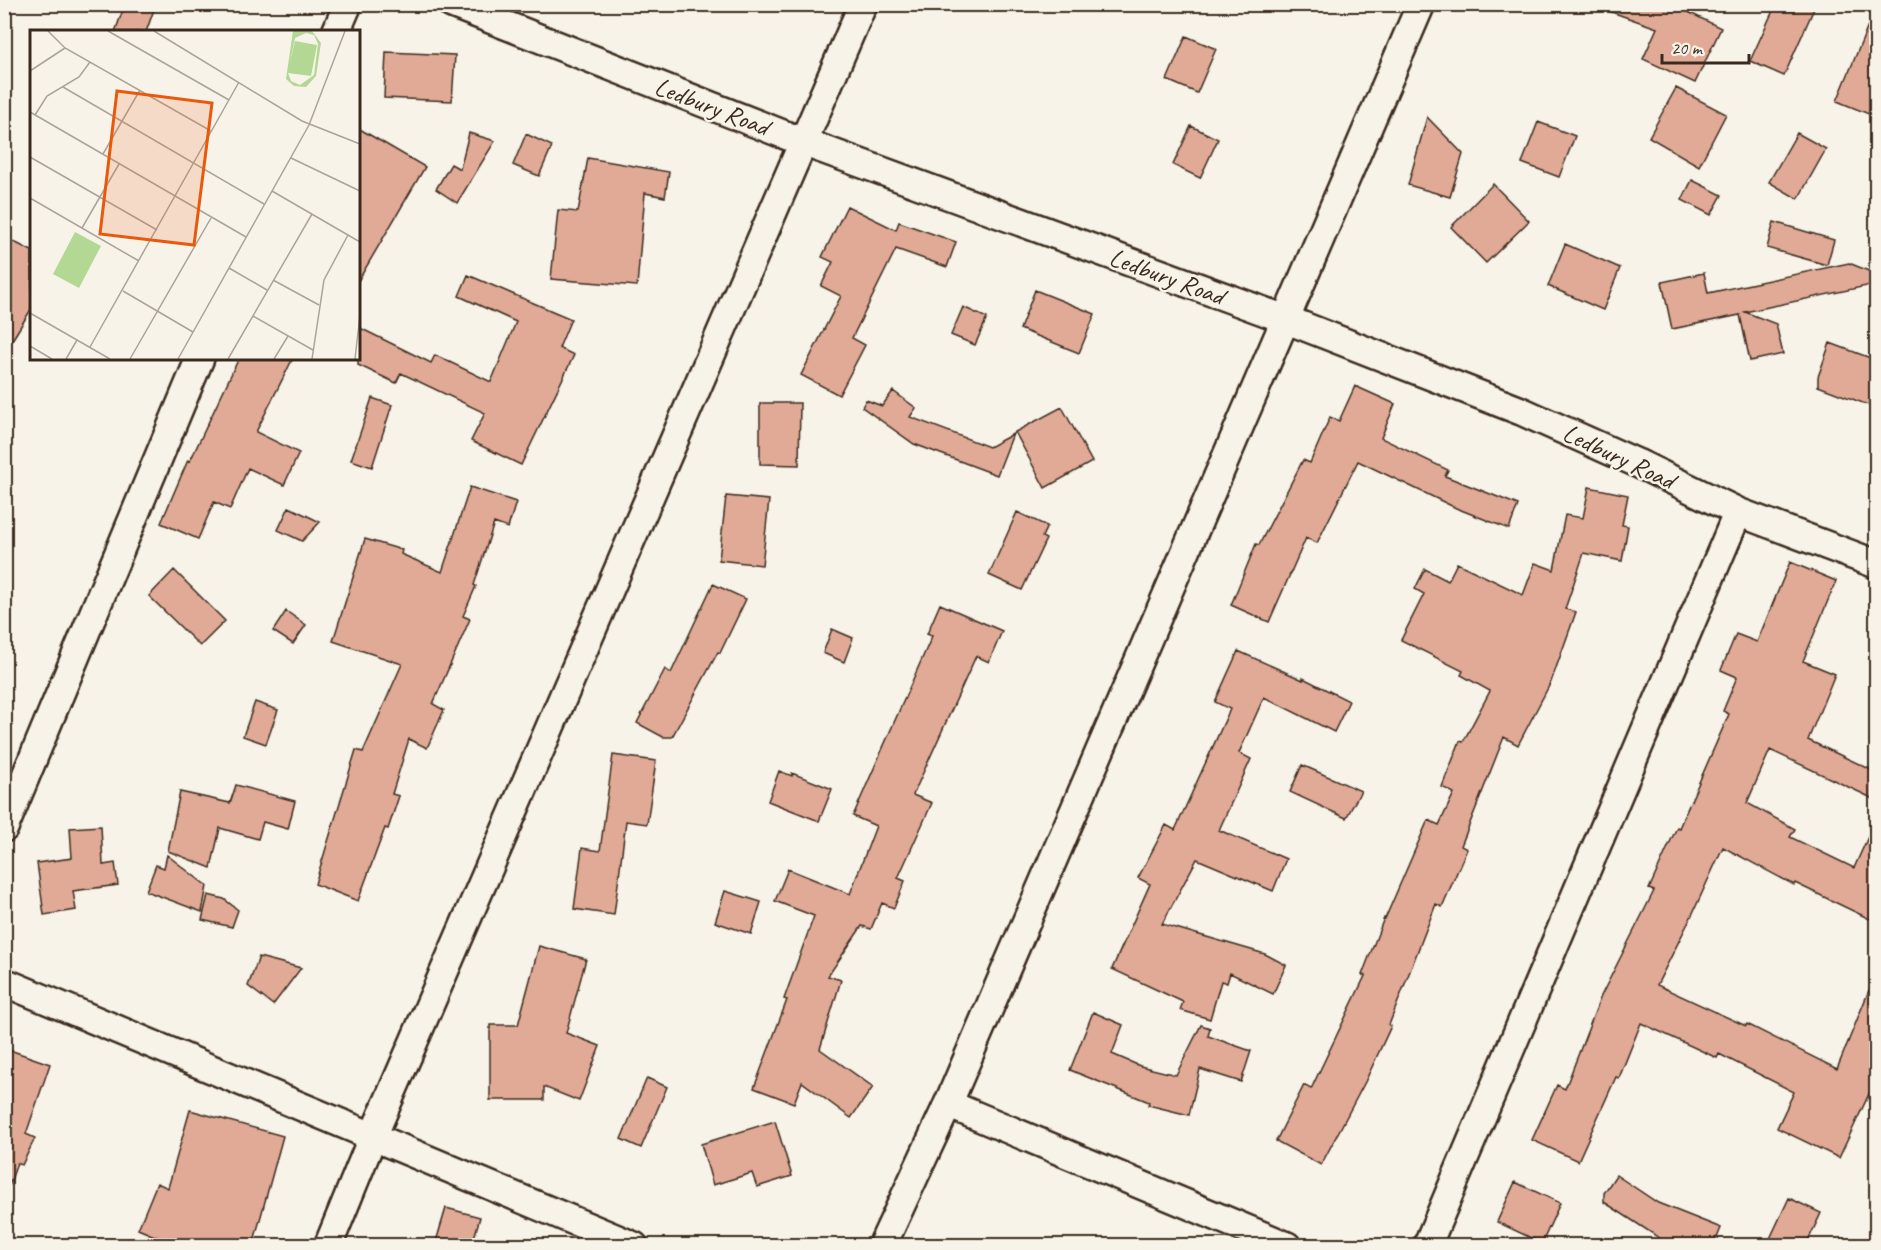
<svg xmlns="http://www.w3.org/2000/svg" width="1881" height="1250" viewBox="0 0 1881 1250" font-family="Caveat,sans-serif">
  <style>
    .building { fill: #e1aa97; stroke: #3b2a1e; stroke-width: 1.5 }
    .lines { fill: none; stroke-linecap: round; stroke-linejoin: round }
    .street-casing { stroke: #3b2a1e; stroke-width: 32 }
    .street { stroke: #f7f3e8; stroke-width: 27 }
    .labels { text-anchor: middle; stroke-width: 5; stroke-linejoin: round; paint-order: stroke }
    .street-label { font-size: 26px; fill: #3b2a1e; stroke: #f7f3e8 }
    .inset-road { fill: none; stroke: #aca397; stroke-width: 1.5 }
    .view { fill: #e8590c; fill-opacity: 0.15; stroke: #e8590c; stroke-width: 3 }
    .inset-edge { fill: none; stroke: #3b2a1e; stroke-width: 3 }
  </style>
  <rect width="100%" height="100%" fill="#f7f3e8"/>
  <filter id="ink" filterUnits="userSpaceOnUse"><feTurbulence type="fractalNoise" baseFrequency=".0167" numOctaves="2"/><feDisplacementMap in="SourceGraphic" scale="12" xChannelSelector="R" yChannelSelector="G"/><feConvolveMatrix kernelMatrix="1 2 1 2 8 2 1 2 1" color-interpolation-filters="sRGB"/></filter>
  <g filter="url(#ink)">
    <!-- building -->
    <path class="building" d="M 125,4 L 156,4 L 146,32 L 115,32 Z
      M 1601,4 L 1672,4 L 1721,28 L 1695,83 L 1643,59 L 1657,28 L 1600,8 Z
      M 1776,4 L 1816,4 L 1784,76 L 1750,61 Z
      M 1876,7 L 1876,117 L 1837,101 Z
      M 1186,36 L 1216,49 L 1197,93 L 1167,80 Z
      M 386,52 L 455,55 L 452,101 L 384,98 Z
      M 1676,88 L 1726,114 L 1699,166 L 1649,137 Z
      M 1427,117 L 1463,154 L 1450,197 L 1408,185 Z
      M 1538,122 L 1575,136 L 1559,177 L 1522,163 Z
      M 1191,126 L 1218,139 L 1200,178 L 1173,165 Z
      M 358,128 L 425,167 L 358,281 Z
      M 469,133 L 495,141 L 457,203 L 436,189 L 451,164 L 460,169 Z
      M 1797,133 L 1826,149 L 1798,199 L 1769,182 Z
      M 526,134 L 552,146 L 539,176 L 513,165 Z
      M 588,158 L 669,172 L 665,197 L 645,193 L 637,286 L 551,279 L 558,210 L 578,212 Z
      M 1692,180 L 1722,195 L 1711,215 L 1682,200 Z
      M 1493,184 L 1529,221 L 1486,263 L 1451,227 Z
      M 847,206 L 896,230 L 899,222 L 956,242 L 947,267 L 896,249 L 852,338 L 865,345 L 839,395 L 801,375 L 841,296 L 821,286 L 833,262 L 822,257 Z
      M 1774,222 L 1834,240 L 1827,265 L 1767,248 Z
      M 12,241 L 32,251 L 32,308 L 4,353 L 4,255 Z
      M 1565,244 L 1620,268 L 1603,310 L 1548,286 Z
      M 1849,263 L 1876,274 L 1876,284 L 1745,312 L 1776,324 L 1783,354 L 1750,361 L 1740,315 L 1672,329 L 1662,282 L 1704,273 L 1708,293 Z
      M 468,275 L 571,319 L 559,348 L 574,355 L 521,465 L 471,441 L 485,413 L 401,373 L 396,383 L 358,365 L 358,327 L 431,363 L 435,355 L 491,382 L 516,322 L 459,296 Z
      M 1035,290 L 1095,314 L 1079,353 L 1020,329 Z
      M 963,307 L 987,318 L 975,345 L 951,335 Z
      M 1830,343 L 1876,360 L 1876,408 L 1818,386 L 1818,377 Z
      M 239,358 L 293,358 L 256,432 L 299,453 L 284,485 L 248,468 L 230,509 L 214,502 L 198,539 L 161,523 L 188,460 L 190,461 Z
      M 1355,386 L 1395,404 L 1381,438 L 1448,470 L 1445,476 L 1518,505 L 1509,529 L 1456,508 L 1358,461 L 1317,543 L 1306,538 L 1269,622 L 1231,605 L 1256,544 L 1259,545 L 1303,460 L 1310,463 L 1330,417 L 1339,421 Z
      M 893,391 L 916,408 L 910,417 L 989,447 L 1013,434 L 997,475 L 914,444 L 862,407 L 866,400 L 882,406 Z
      M 372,398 L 392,405 L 372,467 L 351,460 Z
      M 760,403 L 800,403 L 799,465 L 760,464 Z
      M 1062,407 L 1092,462 L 1045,488 L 1015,432 Z
      M 470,487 L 516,502 L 508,528 L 494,523 L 474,585 L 476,586 L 463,616 L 470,619 L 433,704 L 444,710 L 427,748 L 409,739 L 392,794 L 399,796 L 388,829 L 385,828 L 358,901 L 315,884 L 356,750 L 363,752 L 402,664 L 333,641 L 365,539 L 402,550 L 401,554 L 442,572 Z
      M 1589,487 L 1628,495 L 1622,525 L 1628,526 L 1622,561 L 1584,553 L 1565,609 L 1576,612 L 1551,682 L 1518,745 L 1504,737 L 1461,846 L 1467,849 L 1442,907 L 1436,904 L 1389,1025 L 1391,1026 L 1365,1082 L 1321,1165 L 1276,1141 L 1304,1085 L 1311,1089 L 1365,976 L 1362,975 L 1384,918 L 1385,919 L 1428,820 L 1439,825 L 1454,793 L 1442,787 L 1460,741 L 1463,742 L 1490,691 L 1461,675 L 1463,671 L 1401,640 L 1424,594 L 1415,589 L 1425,569 L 1448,581 L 1457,563 L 1523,595 L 1535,563 L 1554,570 L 1565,515 L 1583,518 Z
      M 726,496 L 769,500 L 762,565 L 719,560 Z
      M 289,507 L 320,522 L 302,541 L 278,530 Z
      M 1017,512 L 1047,526 L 1042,537 L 1046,539 L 1022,590 L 989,575 Z
      M 1790,562 L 1836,581 L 1803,661 L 1835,674 L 1808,740 L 1876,772 L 1876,800 L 1770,750 L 1747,803 L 1795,829 L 1790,837 L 1854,868 L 1876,819 L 1876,922 L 1795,883 L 1794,885 L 1723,847 L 1692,915 L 1657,985 L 1746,1026 L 1747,1024 L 1837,1069 L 1876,973 L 1876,1079 L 1839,1158 L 1777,1128 L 1794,1092 L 1719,1054 L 1717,1058 L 1641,1023 L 1619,1078 L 1616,1077 L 1578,1161 L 1532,1140 L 1557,1085 L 1565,1089 L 1601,996 L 1654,891 L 1649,889 L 1677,827 L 1679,828 L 1729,714 L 1723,711 L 1737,677 L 1721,670 L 1736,634 L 1757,642 Z
      M 174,570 L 225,621 L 200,646 L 149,596 Z
      M 713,584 L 746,599 L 720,653 L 718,652 L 672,737 L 663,737 L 637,723 L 665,669 L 671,673 Z
      M 940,604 L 1002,631 L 989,662 L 976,656 L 913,795 L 932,803 L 898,878 L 905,881 L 894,908 L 882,903 L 871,929 L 862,926 L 828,976 L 841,980 L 820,1049 L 873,1087 L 851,1118 L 802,1082 L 794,1103 L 754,1088 L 787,1000 L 784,999 L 814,916 L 775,901 L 788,869 L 850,894 L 876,826 L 853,816 L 932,636 L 927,634 Z
      M 286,611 L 306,625 L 293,644 L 273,631 Z
      M 832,629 L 853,638 L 844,662 L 823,653 Z
      M 1238,651 L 1303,680 L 1303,678 L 1349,701 L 1334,732 L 1264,697 L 1239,753 L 1251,759 L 1219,830 L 1286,859 L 1273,891 L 1197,859 L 1162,924 L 1265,954 L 1286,965 L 1273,994 L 1230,973 L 1227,983 L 1221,981 L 1210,1019 L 1180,1010 L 1183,1002 L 1112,969 L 1150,884 L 1138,878 L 1166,825 L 1175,830 L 1230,709 L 1215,702 Z
      M 255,702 L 278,710 L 266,744 L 243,736 Z
      M 613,755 L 656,761 L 647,824 L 626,821 L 614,915 L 574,909 L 582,848 L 600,851 Z
      M 1302,765 L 1361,791 L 1346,818 L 1290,792 Z
      M 779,771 L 792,776 L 792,773 L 832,789 L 819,821 L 768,801 Z
      M 236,785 L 295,801 L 288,829 L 263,822 L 258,839 L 220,828 L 211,868 L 168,851 L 180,792 L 230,803 Z
      M 101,826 L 103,865 L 115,863 L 118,885 L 73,891 L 76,910 L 44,915 L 37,863 L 72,858 L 70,828 Z
      M 167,855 L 207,886 L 202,912 L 146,891 L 156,865 L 164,868 Z
      M 725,891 L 761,902 L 751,934 L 715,922 Z
      M 208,895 L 224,899 L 238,910 L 232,927 L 202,920 Z
      M 539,946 L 586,959 L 566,1033 L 600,1046 L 579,1101 L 544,1087 L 544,1100 L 490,1100 L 490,1025 L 518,1025 Z
      M 259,957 L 301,968 L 273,1005 L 248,986 Z
      M 1093,1012 L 1123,1025 L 1112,1054 L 1140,1066 L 1176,1075 L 1201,1025 L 1210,1028 L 1208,1036 L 1251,1051 L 1241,1082 L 1200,1069 L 1189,1115 L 1148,1105 L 1149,1102 L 1070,1070 Z
      M 4,1048 L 50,1064 L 26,1134 L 35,1138 L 22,1165 L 17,1163 L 9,1186 L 4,1186 Z
      M 647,1078 L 667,1087 L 641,1148 L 621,1139 Z
      M 190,1110 L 283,1136 L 253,1245 L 176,1245 L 138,1229 L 157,1183 L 168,1188 Z
      M 775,1121 L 792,1176 L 757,1187 L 752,1173 L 713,1185 L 701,1144 Z
      M 1616,1175 L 1658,1203 L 1721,1228 L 1714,1245 L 1670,1245 L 1604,1202 L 1604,1193 Z
      M 1515,1182 L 1560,1203 L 1542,1243 L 1497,1222 Z
      M 1789,1198 L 1821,1213 L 1806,1245 L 1767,1245 Z
      M 446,1208 L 480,1217 L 472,1245 L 435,1245 Z"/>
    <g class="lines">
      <defs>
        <path id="street" d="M 452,4 L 803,142 L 1285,319 L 1521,411 L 1637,463 L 1738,512 L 1876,564
          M 336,32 L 348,4
          M 4,828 L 200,358
          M 4,982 L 634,1246
          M 948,1104 L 1287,1246
          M 328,1246 L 373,1136 L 863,4
          M 882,1246 L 948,1104 L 1421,4
          M 1427,1246 L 1738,512"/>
      </defs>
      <!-- street casing -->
      <use href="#street" class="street-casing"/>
      <!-- street -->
      <use href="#street" class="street"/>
    </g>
  </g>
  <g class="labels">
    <!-- street labels -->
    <g class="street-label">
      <text transform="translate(712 106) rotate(21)" y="9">Ledbury Road</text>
      <text transform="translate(1167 276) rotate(20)" y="9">Ledbury Road</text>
      <text transform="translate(1619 456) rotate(25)" y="9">Ledbury Road</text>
    </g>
  </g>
  <!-- overview -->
  <g transform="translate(30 30)">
    <rect width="330" height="330" fill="#f7f3e8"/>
    <path d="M 263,1 L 282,1 L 291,13 L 286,46 L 276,57 L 264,56 L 256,49 ZM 276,3 L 284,5 L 288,14 L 284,45 L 270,55 L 261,51 L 258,43 L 281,46 L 287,15 L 265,11 L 259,36 L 265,8 ZM 45,202 L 71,216 L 49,258 L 23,244 Z" fill="#b2d894" fill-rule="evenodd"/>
    <path class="inset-road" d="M 18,1 L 35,18 L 181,101M 78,1 L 199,70M 124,1 L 272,91 L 330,114M 0,41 L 35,18M 33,57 L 234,174M 0,82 L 216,207M 5,85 L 17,66 L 49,47 L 60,32M 73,124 L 110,60M 0,127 L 127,200M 261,128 L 330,161M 242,161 L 330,212M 0,168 L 109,231M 52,198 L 89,134M 199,238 L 237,260M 243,250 L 289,275M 93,261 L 163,302M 0,283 L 80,329M 223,286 L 283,320M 0,316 L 22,329M 60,317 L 209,52M 36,329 L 47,310M 100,329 L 181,188M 148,329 L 279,95 L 315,1M 198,329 L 282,184M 244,329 L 258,306M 282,329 L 294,250 L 318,205M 325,329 L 330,285"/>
    <path class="view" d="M 87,61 L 182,73 L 164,215 L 70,204 Z"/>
    <rect width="330" height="330" class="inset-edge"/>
  </g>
  <!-- margin -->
  <rect width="1881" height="1250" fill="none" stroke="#f7f3e8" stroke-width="24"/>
  <rect x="12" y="12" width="1857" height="1226" fill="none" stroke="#3b2a1e" stroke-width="2" filter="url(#ink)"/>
  <!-- scale -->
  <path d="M1662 54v9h87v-9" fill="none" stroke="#3b2a1e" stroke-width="3"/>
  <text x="1671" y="54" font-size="18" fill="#3b2a1e" stroke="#f7f3e8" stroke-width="4.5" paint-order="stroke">20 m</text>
</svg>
